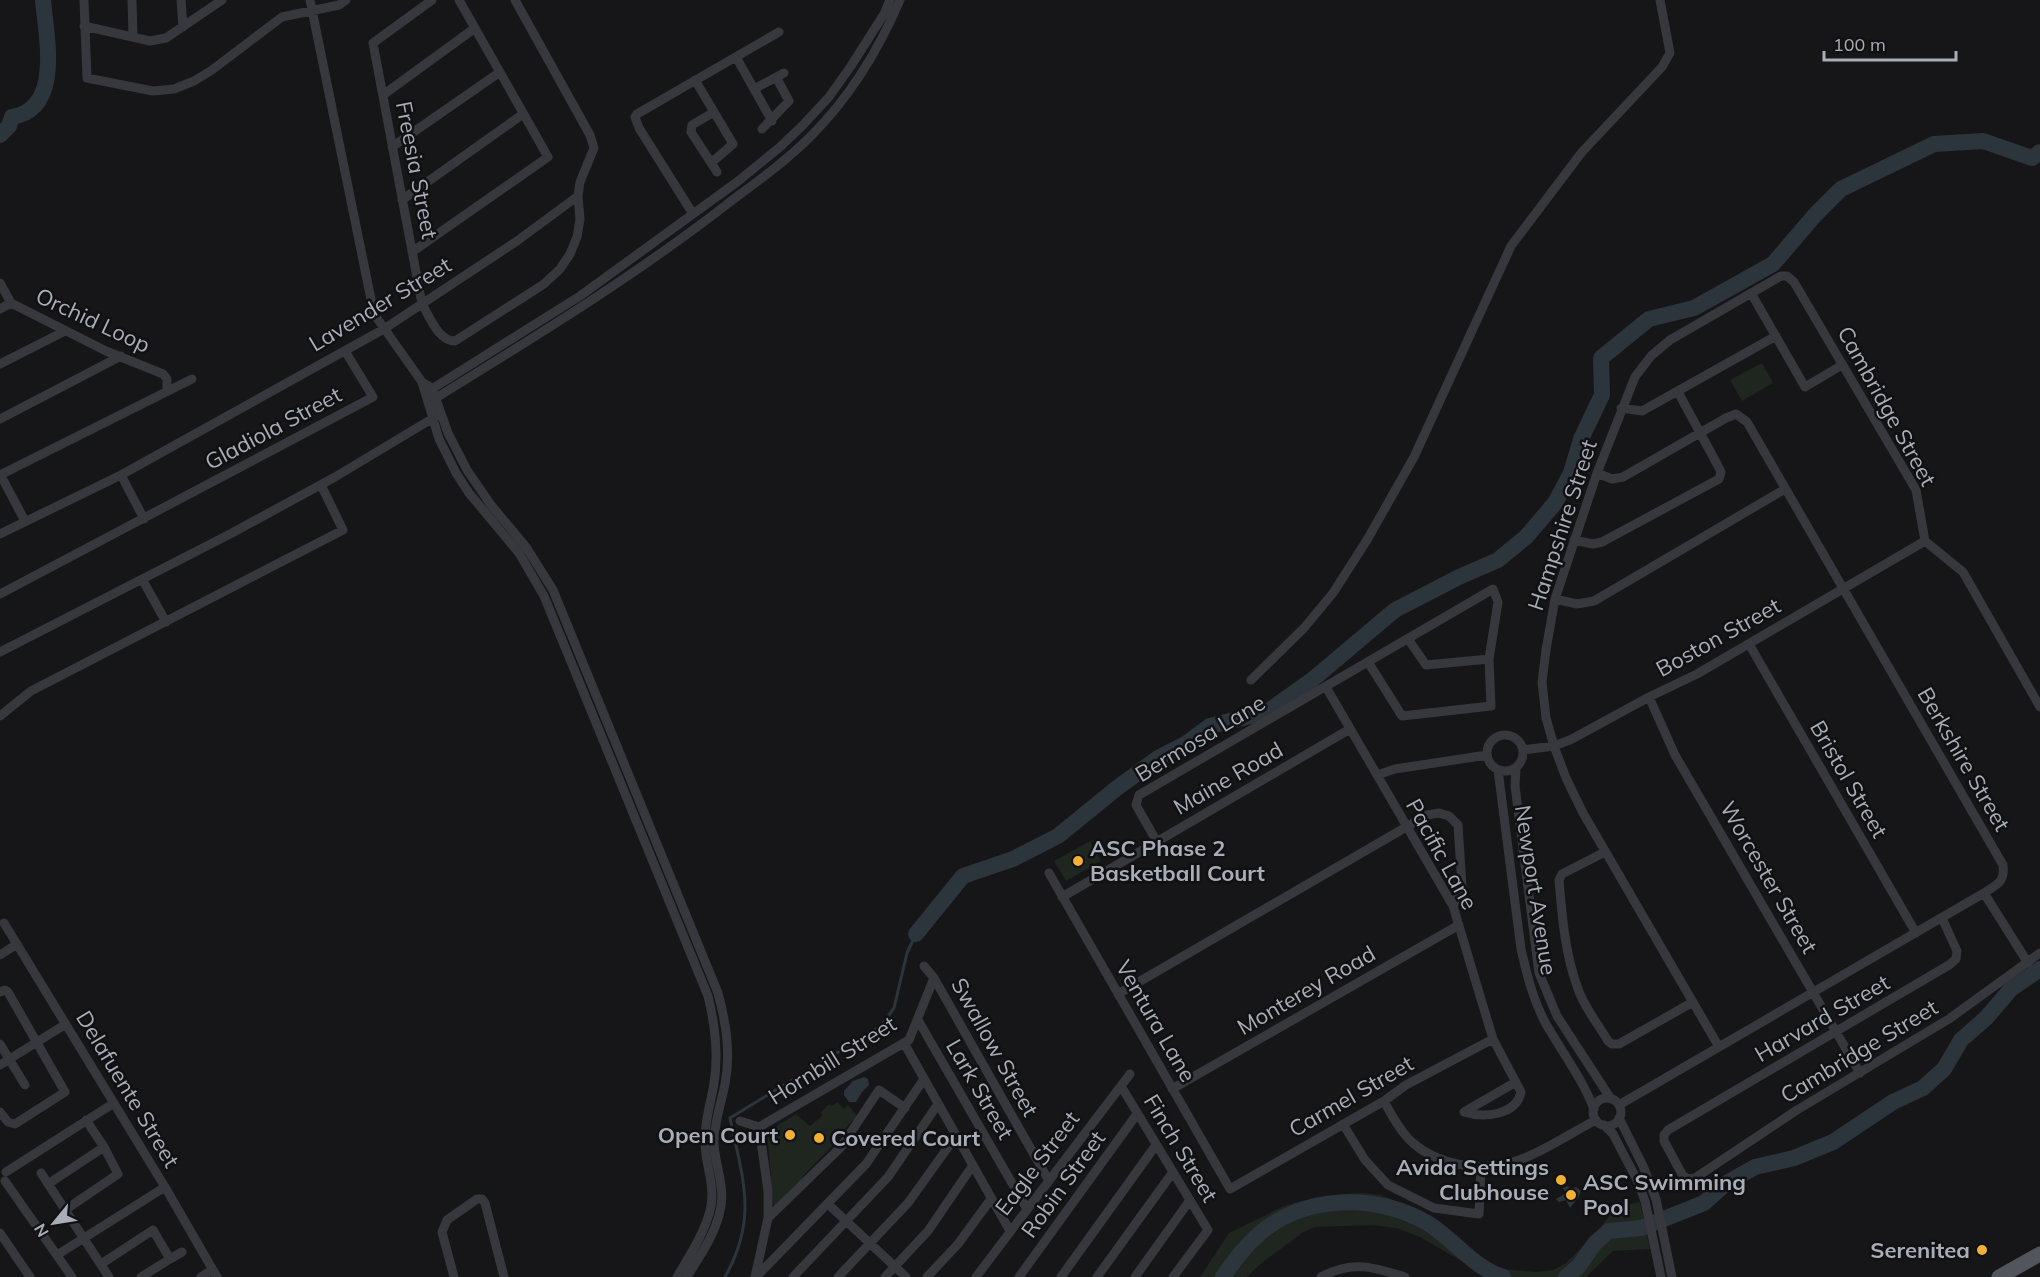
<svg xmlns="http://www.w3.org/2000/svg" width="2040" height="1277" viewBox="0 0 2040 1277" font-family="Mulish,sans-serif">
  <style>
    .green { fill: #1e261f }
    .water { fill: #2c353c }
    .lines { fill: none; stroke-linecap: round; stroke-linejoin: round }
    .stream { stroke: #2c353c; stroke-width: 3 }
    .river { stroke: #2c353c; stroke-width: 16 }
    .minor { stroke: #37383d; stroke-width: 9 }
    .primary { stroke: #53555c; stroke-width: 15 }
    .poi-dot { fill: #f2b134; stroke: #111113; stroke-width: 2 }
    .labels { text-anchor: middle; stroke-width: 5; stroke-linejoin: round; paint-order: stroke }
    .street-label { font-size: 22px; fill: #a8adb8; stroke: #111113 }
    .poi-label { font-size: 22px; font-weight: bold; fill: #a8adb8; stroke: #111113; text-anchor: start }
  </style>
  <rect width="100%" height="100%" fill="#161618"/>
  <!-- green -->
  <path class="green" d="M 1762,363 L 1773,383 L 1742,401 L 1730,380 Z
    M 1090,841 L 1101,861 L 1066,881 L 1054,861 Z
    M 837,1102 L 844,1109 L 848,1105 L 857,1116 L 834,1140 L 835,1143 L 802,1177 L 804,1180 L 774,1211 L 767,1132 L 796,1114 L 810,1126 L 822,1116 L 821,1112 L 829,1104 L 832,1106 Z
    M 1363,1193 L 1380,1195 L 1396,1201 L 1439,1222 L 1459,1237 L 1487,1263 L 1503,1269 L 1536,1272 L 1553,1270 L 1565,1264 L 1592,1237 L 1617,1207 L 1640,1202 L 1650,1249 L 1613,1251 L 1586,1277 L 1489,1277 L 1420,1237 L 1396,1228 L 1373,1225 L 1314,1227 L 1302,1233 L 1259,1265 L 1247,1277 L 1200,1277 L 1229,1233 L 1284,1206 L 1301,1201 L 1345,1194 Z"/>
  <!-- water -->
  <path class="water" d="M 864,1077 L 868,1079 L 869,1085 L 862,1092 L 856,1102 L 849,1102 L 844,1095 L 844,1091 L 853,1081 Z
    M 1568,1186 L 1570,1190 L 1576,1187 L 1581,1191 L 1578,1198 L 1570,1208 L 1566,1200 L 1559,1202 L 1556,1199 L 1566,1193 L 1563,1188 Z"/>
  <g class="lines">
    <!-- stream -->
    <path class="stream" d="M 725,1277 C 758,1218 743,1180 730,1118 L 881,1026 L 894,1008 L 907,953 L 916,934"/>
    <!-- river -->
    <path class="river" d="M 0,135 L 9,126 L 12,117 C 63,109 46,36 43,0
      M 916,934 L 963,876 L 1013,859 L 1058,836 L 1117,788 L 1158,758 L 1187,743 L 1210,726 L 1267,712 L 1312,680 L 1395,610 L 1459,577 L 1498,560 L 1526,537 L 1555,503 L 1571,473 L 1581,439 L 1602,395 L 1601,358 L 1649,319 L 1694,308 L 1773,264 L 1815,215 L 1841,189 L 1934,144 L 1983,141 L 2032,158 L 2040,152
      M 1223,1277 C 1233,1262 1244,1247 1258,1235 C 1303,1194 1378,1193 1429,1224 C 1454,1240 1474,1268 1503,1277
      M 1566,1277 L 1578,1267 L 1595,1243 L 1609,1231 L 1641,1228 L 1704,1203 L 1725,1184 L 1755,1167 L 1794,1158 L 1833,1142 L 1893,1102 L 1923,1088 L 1944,1069 L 1961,1040 L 1986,1018 L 2011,989 L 2040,969"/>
    <!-- minor -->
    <path class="minor" d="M 84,0 L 87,78 L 153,91 L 174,89 L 194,81 L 212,70 L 282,17 L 339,5 L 346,0
      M 132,0 L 133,37
      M 181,0 L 183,27
      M 310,0 L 374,314 L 422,382 L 439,439 L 456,473 L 469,493 L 519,553 L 544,596 L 708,996 C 715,1025 719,1053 714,1083 C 711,1103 704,1122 705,1142 C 705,1164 715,1184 711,1206 C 706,1231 690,1255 677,1277
      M 432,0 L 373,43 L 422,304 C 430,317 438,341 455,341 L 544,284 L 560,269 L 570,254 L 577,237 L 580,219 L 578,196 L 580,182 L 594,148 L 590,135 L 515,0
      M 84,26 L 150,41 L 166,38 L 222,0
      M 736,57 L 772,121
      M 695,80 L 733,144 L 711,163
      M 754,89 L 784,73
      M 383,95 L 475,28
      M 714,112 L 692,125 L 691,132 L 717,172
      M 762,129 L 789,101 L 776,77
      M 392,147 L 500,72
      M 402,200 L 523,114
      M 693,214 L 639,128 L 635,117 L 637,114 L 779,32
      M 412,252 L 548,157 L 459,0
      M 0,283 L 11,303 L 106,351 L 163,374 L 167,379 L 167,391
      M 1751,293 L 1805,387 L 1842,365
      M 0,309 L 11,303
      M 0,364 L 65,331
      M 422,382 L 432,388 L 448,433 L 467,470 L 491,505 L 526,547 L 553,590 L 718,993 C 726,1023 731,1053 725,1084 C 721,1104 714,1123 714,1143 C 715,1167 726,1187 720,1211 C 715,1235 699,1257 687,1277
      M 427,392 L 580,296 L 737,182 L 780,147 L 803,125 L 829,97 L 851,66 L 884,14 L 890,0
      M 431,401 C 531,339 632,278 726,205 C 755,183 785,162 811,136 C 849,98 879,49 900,0
      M 1621,408 L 1642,411 L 1776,336
      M 0,419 L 121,356
      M 1597,473 L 1612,479 L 1623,477 L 1726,418 L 1736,414 L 1747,422 L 2003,865 C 2005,882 1998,884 1984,893 L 1619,1105
      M 0,474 L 25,521
      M 0,475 L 192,379
      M 121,475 L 144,519
      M 0,534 L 121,475 L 384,329 L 517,241 L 578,196
      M 1574,540 L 1593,544 L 1602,542 L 1719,479 L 1721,472 L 1717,464 L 1678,392
      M 142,579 L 166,622
      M 0,594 L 373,397 L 345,351
      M 1555,599 L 1577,604 L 1594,601 L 1785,489
      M 1408,639 L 1426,665 L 1489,659
      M 1749,644 L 1916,933
      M 0,652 L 232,533 L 335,477 L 435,417
      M 1251,680 L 1304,628 L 1333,593 L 1367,540 L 1414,457 L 1511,246 L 1582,152 L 1662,67 L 1670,53 L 1660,0
      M 1326,687 L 1453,906 L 1493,1039 L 1521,1092 C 1516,1116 1483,1118 1464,1112
      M 1649,697 L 1675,755 L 1860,1073
      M 0,716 L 31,691 L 343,530 L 321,485
      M1487 753a18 18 0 1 1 36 0a18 18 0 1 1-36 0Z
      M 1523,750 L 1554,746 L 1572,739 L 1649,697 L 1697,674 L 1925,541
      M 1516,768 L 1515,786 L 1539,973 L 1557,1016 L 1611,1099
      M 1498,770 L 1521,949 C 1527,975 1533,1000 1546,1024 C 1562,1052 1582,1078 1594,1109
      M 1377,775 L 1395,769 L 1487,755
      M 1157,842 L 1136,805 L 1139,795 L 1493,589 L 1498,602 L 1489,659 L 1491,706 L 1402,716 L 1368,662
      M 1605,852 L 1562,874 L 1559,880 C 1562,916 1565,954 1578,989 C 1584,1007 1598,1024 1608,1041 L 1612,1044 L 1619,1044 L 1693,1002
      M 1049,873 L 1230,1189 L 1384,1101 L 1406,1085 L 1493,1039
      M 1984,893 L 2028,963
      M 1062,897 L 1350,729
      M 1942,918 L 1957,951 L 1956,959 L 1949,965 L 1668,1130 L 1664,1135 L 1664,1141 L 1683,1176 L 1689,1179 L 1695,1178 L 1797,1110 L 1949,1019 L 2040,953
      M 4,923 L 165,1187 L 217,1277
      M 0,955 L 17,944
      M 924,966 L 934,978 L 1049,1181
      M 0,992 L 5,990 L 8,992 L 65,1092 L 15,1124 L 8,1122 L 0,1112
      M 1118,994 L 1427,815 L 1439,813 L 1449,816 L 1458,825 L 1462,886 L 1453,906
      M 918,1020 L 1027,1209
      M 904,1043 L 1010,1231
      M 0,1044 L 25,1085
      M 1719,1047 L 1583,813 L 1566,778 L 1554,746 L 1546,718 L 1542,682 L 1546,650 L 1555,599 L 1597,473 L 1635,377 L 1651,356 L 1670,340 L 1781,276 L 1787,276 L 1794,282 L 1916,490 L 1925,541 L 1963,572 L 2040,707
      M 0,1065 L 66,1024
      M 1121,1086 L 1208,1230 L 1173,1277
      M 1172,1089 L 1459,925
      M1593 1112a14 14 0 1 1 28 0a14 14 0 1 1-28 0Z
      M 1384,1101 C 1391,1114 1401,1133 1413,1143 C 1438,1165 1477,1171 1509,1163 C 1537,1156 1569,1134 1596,1120
      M 1464,1112 L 1516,1082
      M 1619,1118 L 1643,1166 L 1656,1199 L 1672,1277
      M 740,1121 L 759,1127
      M 1343,1124 L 1365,1160 L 1388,1185 L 1434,1208 L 1479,1214 L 1481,1167
      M 1604,1125 L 1613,1134 L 1638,1182 L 1645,1201 L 1661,1277
      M 6,1172 L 114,1103
      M 41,1173 L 109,1277
      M 5,1181 L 72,1277
      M 48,1184 L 104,1147
      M 828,1204 L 906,1277
      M 65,1210 L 118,1174 L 104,1147 L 86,1120
      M 768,1218 L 841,1147 L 879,1090 L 905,1108
      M 0,1233 L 30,1277
      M 57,1255 L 165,1187
      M 170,1259 L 182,1252
      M 101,1264 L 153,1230 L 170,1259 L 141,1277
      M 201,1277 L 212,1270
      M 454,1277 L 442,1232 L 447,1220 L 477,1199 L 482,1199 L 485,1203 L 504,1277
      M 755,1277 L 768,1218 L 768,1191 L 759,1127 L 909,1040 L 934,978
      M 756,1277 L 866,1164 L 924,1079
      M 793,1277 L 888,1177 L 938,1104
      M 838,1277 L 908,1203 L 956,1136
      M 885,1277 L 928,1231 L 973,1165
      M 927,1277 L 958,1244 L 991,1199
      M 976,1277 L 1130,1074
      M 1019,1277 L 1137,1114
      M 1061,1277 L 1156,1145
      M 1097,1277 L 1173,1172
      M 1135,1277 L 1190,1200
      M 1321,1277 C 1352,1260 1374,1267 1405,1277"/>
    <!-- primary -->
    <path class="primary" d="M 1999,1277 L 2040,1254"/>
  </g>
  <!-- markers -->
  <g class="poi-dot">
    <circle cx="1078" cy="861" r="6"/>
    <circle cx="790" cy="1135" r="6"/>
    <circle cx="819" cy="1138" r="6"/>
    <circle cx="1561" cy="1180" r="6"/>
    <circle cx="1571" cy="1195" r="6"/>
    <circle cx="1982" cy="1250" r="6"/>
  </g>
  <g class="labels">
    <!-- street labels -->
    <g class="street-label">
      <text transform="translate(417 170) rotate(79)" y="8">Freesia Street</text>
      <text transform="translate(380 304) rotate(-31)" y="8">Lavender Street</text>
      <text transform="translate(93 320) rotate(25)" y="8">Orchid Loop</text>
      <text transform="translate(1887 406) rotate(61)" y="8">Cambridge Street</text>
      <text transform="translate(273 428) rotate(-28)" y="8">Gladiola Street</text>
      <text transform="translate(1562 525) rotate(-72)" y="8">Hampshire Street</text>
      <text transform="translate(1718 637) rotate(-29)" y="8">Boston Street</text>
      <text transform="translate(1200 738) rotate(-31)" y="8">Bermosa Lane</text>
      <text transform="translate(1964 759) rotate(60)" y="8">Berkshire Street</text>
      <text transform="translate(1228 778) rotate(-30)" y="8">Maine Road</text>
      <text transform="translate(1849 779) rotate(60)" y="8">Bristol Street</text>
      <text transform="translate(1442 854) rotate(61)" y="8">Pacific Lane</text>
      <text transform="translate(1769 877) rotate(60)" y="8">Worcester Street</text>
      <text transform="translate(1536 890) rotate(81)" y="8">Newport Avenue</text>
      <text transform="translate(1306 990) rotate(-30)" y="8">Monterey Road</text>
      <text transform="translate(1822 1018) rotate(-30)" y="8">Harvard Street</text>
      <text transform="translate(1156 1021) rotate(60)" y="8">Ventura Lane</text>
      <text transform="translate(995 1047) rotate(61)" y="8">Swallow Street</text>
      <text transform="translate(1859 1051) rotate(-31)" y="8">Cambridge Street</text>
      <text transform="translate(832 1060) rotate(-32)" y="8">Hornbill Street</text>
      <text transform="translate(128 1089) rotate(59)" y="8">Delafuente Street</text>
      <text transform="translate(980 1089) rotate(60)" y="8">Lark Street</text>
      <text transform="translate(1351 1096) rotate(-30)" y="8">Carmel Street</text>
      <text transform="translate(1181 1148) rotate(59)" y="8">Finch Street</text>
      <text transform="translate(1037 1163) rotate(-53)" y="8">Eagle Street</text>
      <text transform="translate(1063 1184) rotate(-54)" y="8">Robin Street</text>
    </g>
    <!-- poi labels -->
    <g class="poi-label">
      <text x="1090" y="856">ASC Phase 2<tspan x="1090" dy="25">Basketball Court</tspan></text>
      <text x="778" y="1143" text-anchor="end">Open Court</text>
      <text x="831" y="1146">Covered Court</text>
      <text x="1549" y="1175" text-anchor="end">Avida Settings<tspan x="1549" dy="25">Clubhouse</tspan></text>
      <text x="1583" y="1190">ASC Swimming<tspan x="1583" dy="25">Pool</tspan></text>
      <text x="1970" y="1258" text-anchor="end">Serenitea</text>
    </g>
  </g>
  <!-- north arrow -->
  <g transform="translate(54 1223) rotate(240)" stroke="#111113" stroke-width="4.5" paint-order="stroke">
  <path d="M0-4.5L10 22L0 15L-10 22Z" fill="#a8adb8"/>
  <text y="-9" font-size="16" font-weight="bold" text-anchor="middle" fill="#a8adb8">N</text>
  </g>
  <!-- scale -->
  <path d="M1824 51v9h132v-9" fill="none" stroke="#a8adb8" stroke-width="3"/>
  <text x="1833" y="51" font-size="18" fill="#a8adb8" stroke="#111113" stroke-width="4.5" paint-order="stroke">100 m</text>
</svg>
